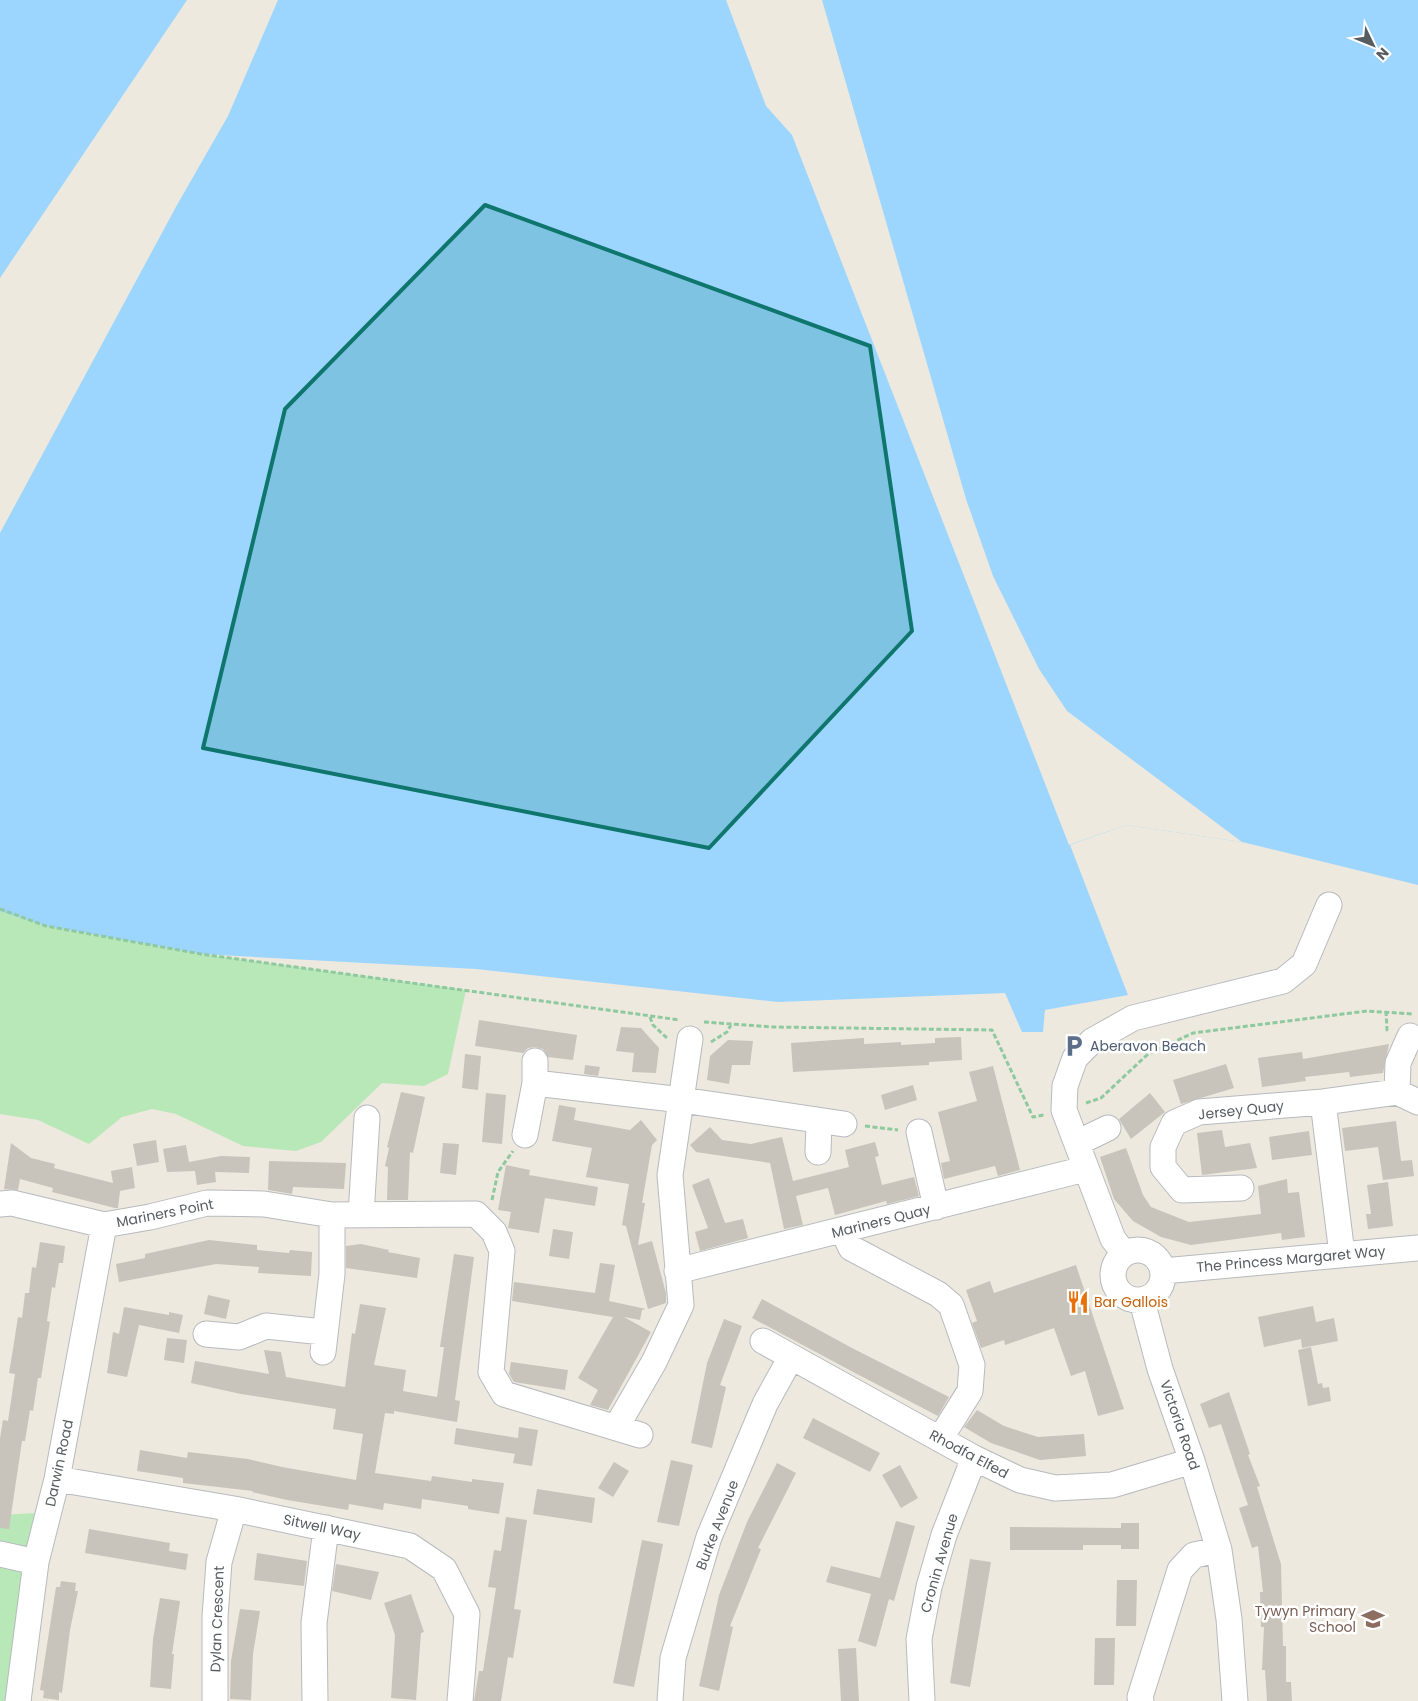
<svg xmlns="http://www.w3.org/2000/svg" width="1418" height="1701" viewBox="0 0 1418 1701" font-family="Poppins,sans-serif">
  <style>
    .green { fill: #b8e8b7 }
    .water { fill: #9cd6ff }
    .pier { fill: #ede9de }
    .building { fill: #c8c4bb }
    .lines { fill: none; stroke-linecap: round; stroke-linejoin: round }
    .minor-casing { stroke: #b7babf; stroke-width: 27 }
    .path { stroke: #8fc99f; stroke-width: 3; stroke-dasharray: 5 2.5; stroke-linecap: butt }
    .minor { stroke: #fff; stroke-width: 25 }
    .marked { fill: #0f766e; fill-opacity: 0.2; stroke: #0f766e; stroke-width: 4; stroke-linejoin: round }
    .labels { text-anchor: middle; stroke-width: 5; stroke-linejoin: round; paint-order: stroke }
    .service-label { font-size: 14px; fill: #4e5e75; stroke: #fff; text-anchor: start }
    .street-label { font-size: 14px; fill: #575c61; stroke: #fff }
    .food-label { font-size: 14px; fill: #c56008; stroke: #fff; text-anchor: start }
    .education-label { font-size: 14px; fill: #785e54; stroke: #fff; text-anchor: end }
  </style>
  <rect width="100%" height="100%" fill="#ede9de"/>
  <!-- green -->
  <path class="green" d="M 0,909 L 46,926 L 201,954 L 466,990 L 448,1074 L 424,1086 L 382,1083 L 321,1142 L 296,1151 L 243,1146 L 176,1114 L 152,1109 L 122,1117 L 89,1144 L 38,1120 L 0,1114 Z
    M 36,1513 L 9,1701 L 0,1701 L 0,1515 Z"/>
  <!-- water -->
  <path class="water" d="M 0,0 L 1418,0 L 1418,885 L 1242,842 L 1126,825 L 1070,845 L 1128,995 L 1045,1010 L 1043,1032 L 1022,1032 L 1005,993 L 778,1002 L 476,969 L 201,954 L 46,926 L 0,911 Z"/>
  <!-- pier -->
  <path class="pier" d="M 187,0 L 278,0 L 228,116 L 177,205 L 0,533 L 0,278 Z
    M 726,0 L 822,0 L 966,499 L 993,576 L 1039,669 L 1067,711 L 1242,842 L 1126,825 L 1069,845 L 792,135 L 766,106 Z"/>
  <!-- building -->
  <path class="building" d="M 479,1020 L 577,1035 L 573,1060 L 548,1057 L 543,1049 L 535,1047 L 528,1048 L 523,1053 L 475,1046 Z
    M 621,1027 L 641,1028 L 659,1048 L 656,1073 L 632,1072 L 634,1053 L 616,1051 Z
    M 961,1037 L 962,1060 L 929,1062 L 929,1065 L 793,1072 L 791,1043 L 864,1038 L 864,1044 L 901,1042 L 901,1045 L 935,1043 L 935,1038 Z
    M 728,1040 L 753,1041 L 750,1065 L 732,1065 L 729,1084 L 707,1080 L 710,1056 Z
    M 1389,1044 L 1383,1073 L 1350,1077 L 1349,1072 L 1305,1077 L 1306,1081 L 1262,1087 L 1258,1058 L 1302,1052 L 1303,1059 Z
    M 465,1054 L 481,1056 L 478,1090 L 462,1088 Z
    M 1226,1064 L 1234,1088 L 1181,1104 L 1173,1080 Z
    M 585,1065 L 600,1067 L 598,1076 L 584,1074 Z
    M 993,1066 L 1020,1170 L 998,1176 L 995,1166 L 944,1179 L 941,1163 L 950,1161 L 938,1112 L 977,1101 L 969,1072 Z
    M 913,1085 L 917,1100 L 885,1110 L 881,1095 Z
    M 401,1092 L 425,1097 L 413,1153 L 410,1152 L 408,1200 L 387,1200 L 388,1167 L 385,1166 L 389,1148 L 387,1147 Z
    M 486,1093 L 506,1095 L 502,1144 L 482,1142 Z
    M 1150,1093 L 1165,1112 L 1131,1139 L 1119,1119 Z
    M 559,1105 L 576,1108 L 574,1120 L 630,1130 L 641,1120 L 657,1140 L 652,1145 L 642,1203 L 645,1203 L 638,1245 L 652,1241 L 666,1293 L 666,1303 L 648,1309 L 626,1226 L 622,1225 L 629,1184 L 586,1177 L 592,1148 L 552,1141 Z
    M 1396,1121 L 1401,1161 L 1412,1160 L 1414,1176 L 1383,1180 L 1378,1147 L 1345,1151 L 1342,1128 Z
    M 710,1127 L 722,1140 L 751,1144 L 782,1137 L 793,1181 L 849,1167 L 845,1150 L 875,1142 L 879,1156 L 875,1157 L 882,1185 L 914,1177 L 919,1196 L 887,1204 L 886,1201 L 835,1215 L 828,1188 L 796,1196 L 803,1225 L 784,1229 L 770,1163 L 696,1152 L 690,1145 Z
    M 1222,1130 L 1225,1147 L 1250,1143 L 1257,1168 L 1202,1175 L 1197,1133 Z
    M 1309,1131 L 1312,1155 L 1272,1160 L 1269,1137 Z
    M 156,1140 L 159,1162 L 137,1166 L 133,1144 Z
    M 11,1143 L 31,1158 L 55,1164 L 54,1168 L 113,1183 L 111,1171 L 132,1167 L 135,1188 L 120,1191 L 118,1208 L 115,1208 L 52,1192 L 53,1188 L 20,1179 L 18,1190 L 4,1189 Z
    M 443,1143 L 459,1144 L 456,1175 L 440,1173 Z
    M 186,1145 L 189,1162 L 221,1156 L 250,1157 L 249,1173 L 215,1172 L 216,1182 L 197,1185 L 195,1171 L 167,1172 L 163,1149 Z
    M 1126,1148 L 1143,1195 L 1151,1207 L 1189,1222 L 1261,1214 L 1258,1186 L 1287,1179 L 1288,1193 L 1299,1192 L 1305,1237 L 1282,1240 L 1281,1233 L 1191,1245 L 1161,1237 L 1133,1221 L 1114,1199 L 1100,1157 Z
    M 269,1161 L 346,1163 L 344,1189 L 293,1187 L 292,1194 L 268,1190 Z
    M 506,1165 L 530,1170 L 529,1175 L 598,1187 L 595,1206 L 545,1198 L 539,1233 L 508,1228 L 511,1212 L 498,1210 Z
    M 709,1178 L 725,1223 L 743,1219 L 748,1238 L 700,1251 L 695,1232 L 708,1228 L 692,1185 Z
    M 1388,1182 L 1393,1226 L 1368,1229 L 1366,1214 L 1371,1214 L 1367,1185 Z
    M 553,1229 L 573,1232 L 569,1259 L 549,1256 Z
    M 209,1240 L 257,1245 L 257,1250 L 289,1253 L 290,1250 L 312,1252 L 311,1276 L 258,1273 L 259,1267 L 216,1264 L 119,1282 L 116,1264 L 145,1258 L 145,1254 Z
    M 40,1242 L 65,1246 L 63,1263 L 59,1263 L 55,1288 L 52,1287 L 47,1321 L 50,1322 L 41,1378 L 38,1378 L 33,1411 L 30,1410 L 25,1441 L 22,1441 L 9,1529 L 0,1528 L 0,1438 L 3,1420 L 8,1421 L 15,1374 L 9,1373 L 13,1349 L 18,1317 L 22,1318 L 25,1293 L 29,1293 L 32,1267 L 36,1268 Z
    M 361,1244 L 389,1250 L 388,1252 L 420,1258 L 417,1278 L 346,1268 L 346,1246 Z
    M 454,1254 L 474,1257 L 455,1400 L 460,1401 L 457,1422 L 394,1411 L 394,1414 L 385,1413 L 375,1473 L 431,1481 L 432,1476 L 472,1482 L 472,1479 L 504,1483 L 499,1514 L 468,1509 L 468,1506 L 422,1499 L 421,1509 L 384,1503 L 383,1510 L 349,1504 L 348,1510 L 287,1500 L 252,1492 L 253,1491 L 183,1483 L 183,1478 L 137,1471 L 140,1450 L 187,1458 L 188,1452 L 248,1459 L 282,1467 L 356,1480 L 363,1434 L 333,1429 L 336,1409 L 241,1394 L 191,1383 L 195,1361 L 269,1374 L 264,1350 L 281,1352 L 286,1377 L 345,1387 L 352,1333 L 355,1334 L 360,1304 L 386,1308 L 374,1365 L 406,1370 L 403,1391 L 437,1397 L 444,1347 L 440,1347 Z
    M 600,1263 L 615,1265 L 609,1301 L 646,1309 L 642,1310 L 640,1320 L 624,1317 L 651,1332 L 608,1410 L 590,1405 L 598,1390 L 578,1378 L 613,1317 L 512,1301 L 514,1282 L 595,1293 Z
    M 1076,1265 L 1124,1409 L 1098,1416 L 1085,1371 L 1071,1376 L 1054,1328 L 1005,1345 L 1004,1340 L 981,1348 L 972,1323 L 977,1321 L 966,1290 L 990,1281 L 994,1293 Z
    M 208,1295 L 230,1300 L 226,1319 L 204,1314 Z
    M 762,1299 L 852,1348 L 949,1397 L 938,1416 L 855,1373 L 752,1318 Z
    M 1313,1306 L 1316,1322 L 1334,1318 L 1338,1341 L 1302,1348 L 1301,1339 L 1264,1347 L 1258,1317 Z
    M 124,1307 L 169,1315 L 169,1312 L 183,1315 L 179,1333 L 139,1325 L 127,1377 L 107,1373 L 113,1332 L 119,1334 Z
    M 724,1319 L 742,1326 L 720,1385 L 726,1387 L 712,1448 L 691,1443 L 707,1363 Z
    M 167,1338 L 187,1340 L 184,1363 L 164,1360 Z
    M 1311,1347 L 1318,1384 L 1322,1383 L 1323,1388 L 1329,1387 L 1331,1401 L 1308,1406 L 1298,1350 Z
    M 511,1362 L 568,1370 L 565,1390 L 514,1382 L 509,1374 Z
    M 1229,1392 L 1250,1454 L 1248,1455 L 1260,1486 L 1257,1487 L 1281,1564 L 1283,1646 L 1286,1646 L 1286,1682 L 1291,1682 L 1292,1701 L 1267,1701 L 1265,1670 L 1262,1670 L 1264,1627 L 1261,1627 L 1260,1592 L 1263,1592 L 1258,1546 L 1252,1548 L 1239,1508 L 1248,1505 L 1221,1424 L 1209,1428 L 1200,1404 Z
    M 977,1410 L 1004,1426 L 1038,1437 L 1084,1434 L 1086,1456 L 1040,1460 L 991,1443 L 964,1427 Z
    M 813,1418 L 880,1453 L 870,1472 L 803,1438 Z
    M 519,1427 L 538,1430 L 532,1466 L 513,1463 L 515,1454 L 454,1444 L 456,1428 L 518,1438 Z
    M 671,1460 L 693,1465 L 679,1526 L 657,1522 Z
    M 614,1462 L 629,1471 L 613,1497 L 598,1488 Z
    M 777,1463 L 796,1473 L 758,1548 L 761,1549 L 730,1626 L 733,1627 L 719,1691 L 699,1686 L 719,1595 L 747,1522 Z
    M 900,1465 L 918,1498 L 901,1508 L 882,1475 Z
    M 537,1489 L 595,1498 L 592,1523 L 533,1514 Z
    M 506,1517 L 527,1520 L 514,1609 L 521,1610 L 513,1658 L 508,1657 L 501,1701 L 474,1701 L 479,1671 L 483,1671 L 496,1588 L 488,1587 L 494,1550 L 501,1551 Z
    M 896,1521 L 915,1526 L 894,1601 L 889,1599 L 876,1647 L 858,1641 L 871,1594 L 826,1582 L 831,1566 L 880,1578 Z
    M 1121,1523 L 1139,1523 L 1139,1549 L 1121,1549 L 1121,1545 L 1083,1545 L 1083,1550 L 1010,1550 L 1010,1527 L 1121,1528 Z
    M 89,1529 L 170,1543 L 169,1551 L 188,1554 L 186,1570 L 85,1553 Z
    M 642,1540 L 663,1544 L 634,1687 L 613,1683 Z
    M 257,1553 L 307,1561 L 304,1586 L 254,1580 Z
    M 970,1559 L 991,1562 L 970,1687 L 950,1683 Z
    M 336,1564 L 379,1572 L 371,1600 L 332,1591 Z
    M 1117,1580 L 1137,1580 L 1136,1626 L 1116,1626 Z
    M 61,1581 L 76,1583 L 75,1591 L 78,1591 L 70,1630 L 62,1693 L 59,1692 L 59,1700 L 43,1698 L 44,1691 L 40,1690 L 56,1587 L 60,1587 Z
    M 411,1594 L 424,1632 L 421,1633 L 416,1700 L 391,1698 L 395,1635 L 384,1603 Z
    M 160,1598 L 180,1601 L 172,1654 L 174,1654 L 171,1689 L 150,1687 L 153,1639 Z
    M 240,1609 L 260,1611 L 253,1654 L 251,1700 L 230,1699 L 231,1661 Z
    M 1095,1638 L 1115,1638 L 1114,1685 L 1094,1685 Z
    M 856,1648 L 859,1701 L 841,1701 L 838,1649 Z"/>
  <g class="lines">
    <defs>
      <path id="minor" d="M 535,1083 L 682,1100 L 844,1124
        M 1397,1092 L 1398,1063 L 1410,1036
        M 1323,1102 L 1342,1254
        M 919,1132 L 936,1207
        M 525,1135 L 535,1083 L 535,1061
        M 1077,1143 L 1108,1128
        M 818,1152 L 819,1122
        M 1241,1188 L 1182,1190 L 1163,1167 L 1163,1147 L 1174,1123 L 1199,1112 L 1323,1102 L 1397,1092 L 1418,1102
        M 0,1204 L 12,1203 L 104,1225 L 150,1217 L 207,1203 L 264,1204 L 332,1215 L 476,1214 L 494,1232 L 502,1251 L 491,1372 L 504,1394 L 640,1435
        M 361,1215 L 367,1118
        M 843,1231 L 851,1248 L 938,1294 L 951,1305 L 972,1365 L 970,1391 L 940,1439
        M1113 1275a25 25 0 1 1 50 0a25 25 0 1 1-50 0Z
        M 1124,1253 L 1113,1239 L 1064,1110 L 1065,1086 L 1075,1058 L 1092,1041 L 1133,1018 L 1283,981 L 1304,964 L 1329,905
        M 677,1271 L 1085,1169
        M 1163,1271 L 1418,1248
        M 1142,1301 L 1160,1369 L 1192,1461 L 1219,1550 L 1229,1619 L 1235,1701
        M 206,1334 L 239,1337 L 266,1326 L 323,1332
        M 763,1341 L 974,1458 L 1020,1480 L 1055,1488 L 1112,1485 L 1192,1461
        M 323,1352 L 332,1274 L 332,1215
        M 617,1426 L 654,1362 L 681,1305 L 670,1175 L 690,1039
        M 57,1479 L 234,1509 L 410,1546 L 444,1569 L 467,1614 L 460,1701
        M 0,1554 L 36,1562
        M 18,1701 L 36,1562 L 57,1479 L 104,1225
        M 215,1701 L 215,1617 L 219,1562 L 234,1509
        M 315,1701 L 314,1623 L 326,1528
        M 670,1701 L 673,1658 L 709,1537 L 765,1404 L 791,1357
        M 922,1701 L 919,1639 L 929,1587 L 944,1535 L 974,1458
        M 1141,1701 L 1140,1697 L 1180,1570 L 1194,1555 L 1219,1550"/>
    </defs>
    <!-- minor casing -->
    <use href="#minor" class="minor-casing"/>
    <!-- path -->
    <path class="path" d="M 0,909 L 46,926 L 201,954 L 680,1020
      M 1386,1011 L 1387,1030 L 1389,1032
      M 650,1017 L 653,1025 L 668,1039
      M 704,1022 L 773,1027 L 992,1030 L 1033,1117 L 1044,1115
      M 711,1042 L 727,1032 L 731,1025
      M 1086,1103 L 1101,1098 L 1148,1054 L 1193,1033 L 1367,1011 L 1413,1014
      M 865,1126 L 898,1130
      M 492,1200 L 498,1172 L 513,1151"/>
    <!-- minor -->
    <use href="#minor" class="minor"/>
  </g>
  <!-- marked area -->
  <path class="marked" d="M 485,205 L 870,346 L 912,631 L 709,848 L 203,748 L 285,409 Z"/>
  <!-- icons -->
  <defs>
    <symbol id="parking-bare" viewBox="-9 -9 18 18"><path d="M-3.5-5.5H1a3.5 3.5 0 0 1 0 7H-1V5.5H-3.5ZM-1-3.4V-.6H.8a1.4 1.4 0 0 0 0-2.8Z" fill="#5c6f8a" stroke="#fff" stroke-width="2.5" paint-order="stroke"/></symbol>
    <symbol id="restaurant-bare" viewBox="-9 -9 18 18"><path d="M-5-6h1v4h1v-4h1v4h1v-4h1v5L-1.5 .5V6h-2V.5L-5-1ZM5-6V6H3V1.5H1.5Q1.5-4 5-6Z" fill="#e8710a" stroke="#fff" stroke-width="2.5" paint-order="stroke"/></symbol>
    <symbol id="school-bare" viewBox="-9 -9 18 18"><path d="M0-5L7-2L0 1L-7-2ZM-4 1L0 2.5L4 1V4Q0 6-4 4Z" fill="#8d6e63" stroke="#fff" stroke-width="2.5" paint-order="stroke"/></symbol>
  </defs>
  <g fill-rule="evenodd">
    <use href="#parking-bare" x="1058" y="1030" width="32" height="32"/>
    <use href="#restaurant-bare" x="1062" y="1286" width="32" height="32"/>
    <use href="#school-bare" x="1357" y="1603" width="32" height="32"/>
  </g>
  <g class="labels">
    <!-- service labels -->
    <g class="service-label">
      <text x="1090" y="1051">Aberavon Beach</text>
    </g>
    <!-- street labels -->
    <g class="street-label">
      <text transform="translate(1241 1110) rotate(-6)" y="5">Jersey Quay</text>
      <text transform="translate(165 1213) rotate(-11)" y="5">Mariners Point</text>
      <text transform="translate(881 1221) rotate(-14)" y="5">Mariners Quay</text>
      <text transform="translate(1291 1259) rotate(-5)" y="5">The Princess Margaret Way</text>
      <text transform="translate(1180 1425) rotate(71)" y="5">Victoria Road</text>
      <text transform="translate(969 1454) rotate(28)" y="5">Rhodfa Elfed</text>
      <text transform="translate(59 1463) rotate(-78)" y="5">Darwin Road</text>
      <text transform="translate(717 1525) rotate(-69)" y="5">Burke Avenue</text>
      <text transform="translate(322 1527) rotate(12)" y="5">Sitwell Way</text>
      <text transform="translate(939 1563) rotate(-74)" y="5">Cronin Avenue</text>
      <text transform="translate(217 1619) rotate(-88)" y="5">Dylan Crescent</text>
    </g>
    <!-- food labels -->
    <g class="food-label">
      <text x="1094" y="1307">Bar Gallois</text>
    </g>
    <!-- education labels -->
    <g class="education-label">
      <text x="1356" y="1616">Tywyn Primary<tspan x="1356" dy="16">School</tspan></text>
    </g>
  </g>
  <!-- north arrow -->
  <g transform="translate(1373 45) rotate(133)" stroke="#ffffff" stroke-width="4" paint-order="stroke">
  <path d="M0-4L9 19L0 12L-9 19Z" fill="#575c61"/>
  <text y="-8" font-size="14" font-weight="bold" text-anchor="middle" fill="#575c61">N</text>
  </g>
</svg>
